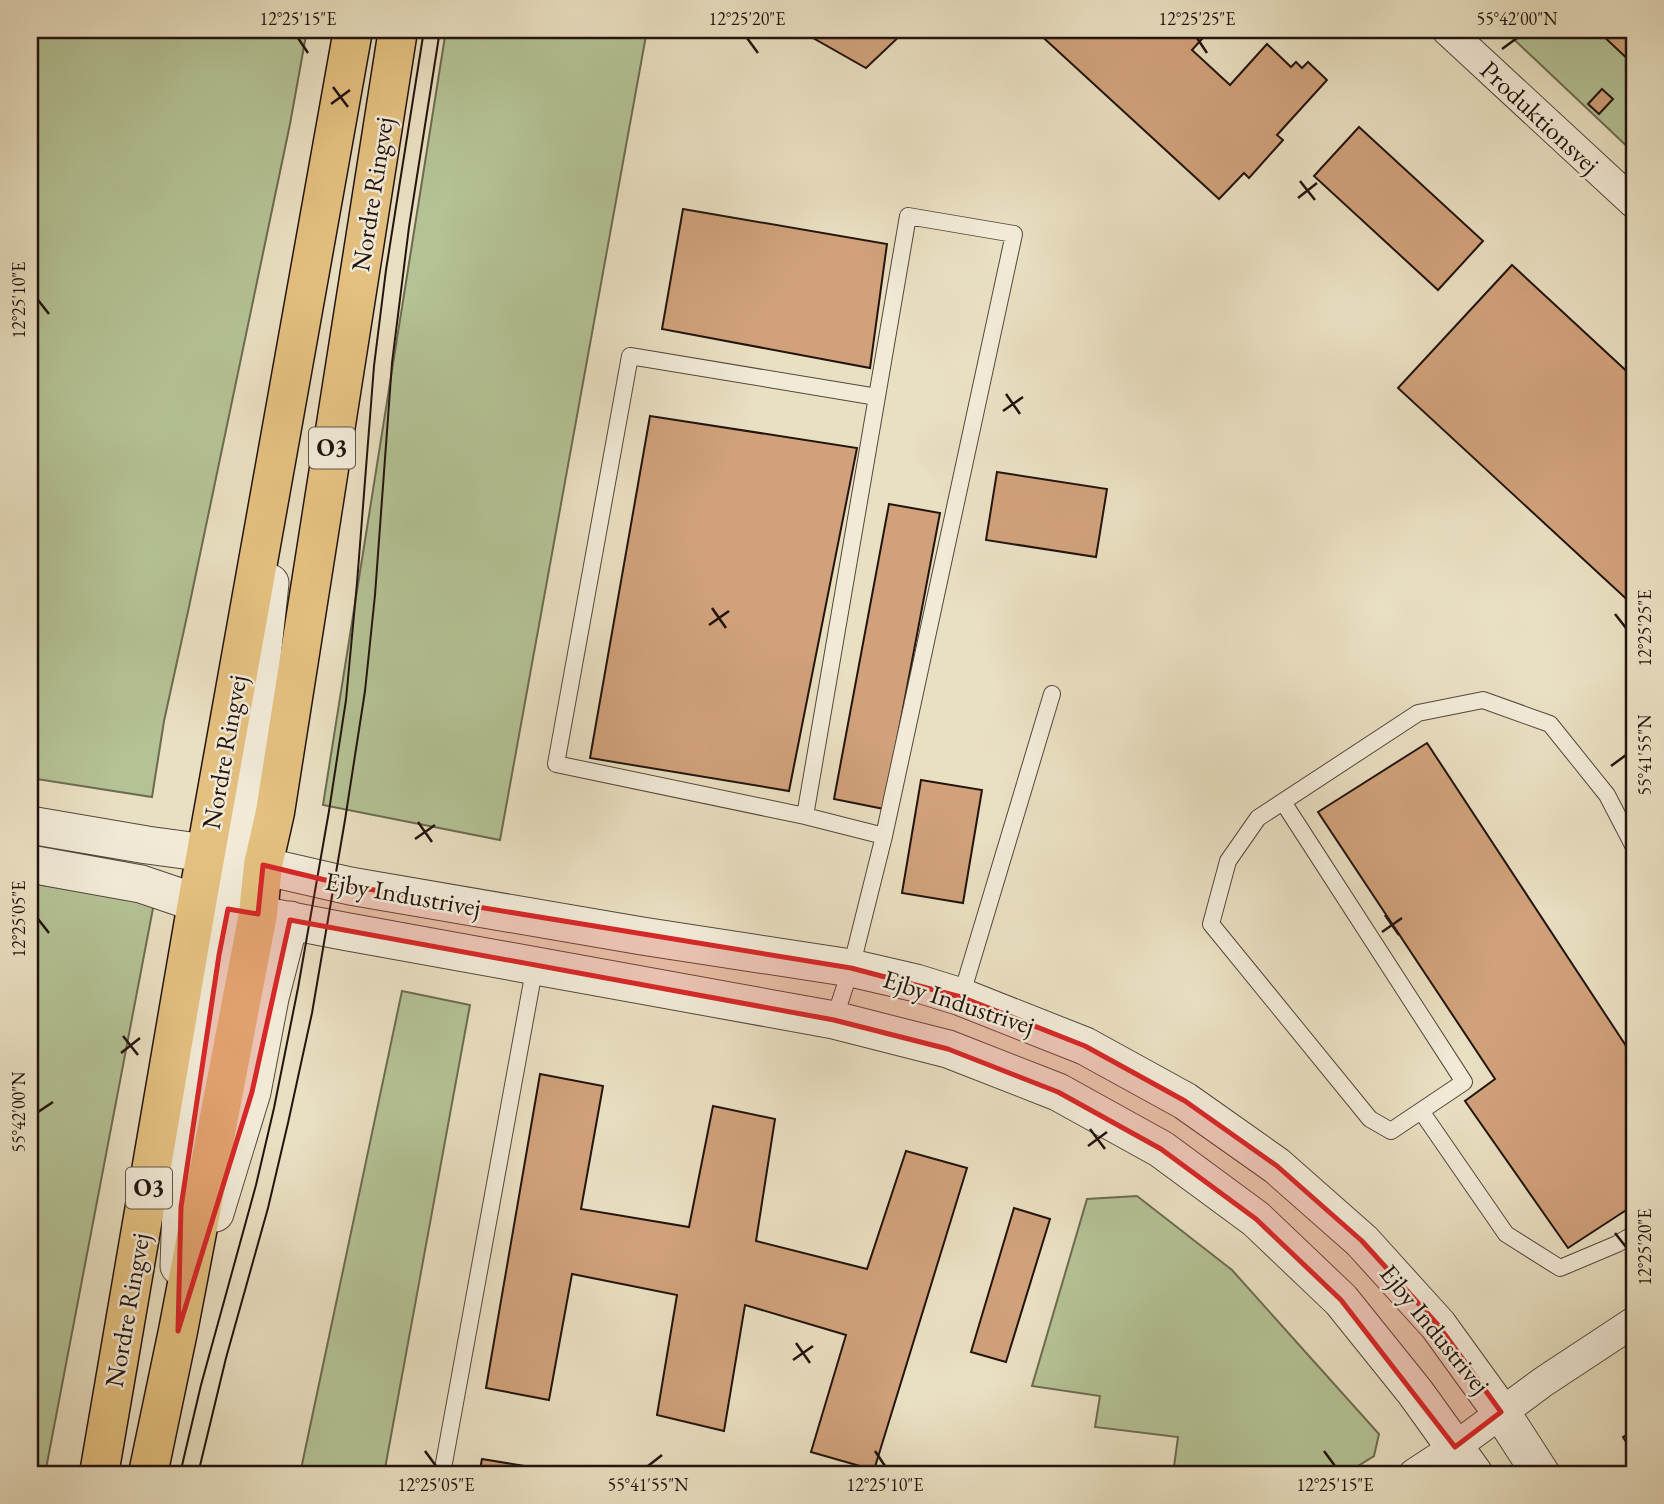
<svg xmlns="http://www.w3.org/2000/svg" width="1664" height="1504" viewBox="0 0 1664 1504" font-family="'EB Garamond',serif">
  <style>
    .green { fill: #b4c295; stroke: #6c6b52; stroke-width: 2 }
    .building { fill: #d0a17a; stroke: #23140f; stroke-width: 2 }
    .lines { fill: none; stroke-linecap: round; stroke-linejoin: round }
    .service-casing { stroke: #54473c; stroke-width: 18 }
    .minor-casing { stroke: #54473c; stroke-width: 32 }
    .tertiary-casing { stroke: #54473c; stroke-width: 39 }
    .primary-casing { stroke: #23140f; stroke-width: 41 }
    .service { stroke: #f1ead7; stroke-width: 16 }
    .minor { stroke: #f1ead7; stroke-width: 30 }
    .tertiary { stroke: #f1ead7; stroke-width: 37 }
    .primary { stroke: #e4c080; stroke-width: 38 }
    .tram { stroke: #23140f; stroke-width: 2 }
    .marked { fill: #d62828; fill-opacity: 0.2; stroke: #d62828; stroke-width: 5; stroke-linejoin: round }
    .ticks { fill: none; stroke: #23140f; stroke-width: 2.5 }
    .labels { text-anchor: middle; stroke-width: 5; stroke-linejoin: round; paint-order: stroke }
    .shield { fill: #f1ead7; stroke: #61544b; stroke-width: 2 }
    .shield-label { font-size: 24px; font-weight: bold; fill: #23140f }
    .street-label { font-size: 26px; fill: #23140f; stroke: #f1ead7 }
    .neatline { fill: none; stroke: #23140f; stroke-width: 2.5 }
    .ticks-label { font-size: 18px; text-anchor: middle; fill: #23140f }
  </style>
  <rect width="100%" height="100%" fill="#e9dfc1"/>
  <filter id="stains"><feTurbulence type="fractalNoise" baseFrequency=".00286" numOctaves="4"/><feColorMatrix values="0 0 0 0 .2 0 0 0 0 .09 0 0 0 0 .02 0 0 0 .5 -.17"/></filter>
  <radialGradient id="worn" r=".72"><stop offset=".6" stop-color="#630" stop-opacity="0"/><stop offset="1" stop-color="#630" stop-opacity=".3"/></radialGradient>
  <!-- green -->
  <path class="green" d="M 30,30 L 307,30 L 290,124 L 189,607 L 164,721 L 152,797 L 30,778 Z
    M 446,30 L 647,30 L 500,840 L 323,805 Z
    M 1504,30 L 1634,30 L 1634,153 Z
    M 30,883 L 154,903 L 45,1474 L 30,1474 Z
    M 402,991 L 470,1005 L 384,1474 L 300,1474 Z
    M 1137,1196 L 1232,1270 L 1379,1434 L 1374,1456 L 1345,1474 L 1173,1474 L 1178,1437 L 1095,1427 L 1100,1396 L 1032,1386 L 1087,1199 Z"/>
  <!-- building -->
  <path class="building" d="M 799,30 L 906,30 L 866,68 Z
    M 1035,30 L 1210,30 L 1192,50 L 1230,85 L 1267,44 L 1291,67 L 1296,62 L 1302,68 L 1308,62 L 1327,80 L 1277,135 L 1283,140 L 1249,178 L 1244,173 L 1219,199 Z
    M 1603,30 L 1634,30 L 1633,64 L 1600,33 Z
    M 1602,89 L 1613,99 L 1599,114 L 1588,104 Z
    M 1359,127 L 1483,241 L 1438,290 L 1314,176 Z
    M 683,209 L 887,244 L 870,368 L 662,329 Z
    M 1512,265 L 1634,378 L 1634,606 L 1398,388 Z
    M 650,416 L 857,448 L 789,791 L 590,758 Z
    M 997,472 L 1107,489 L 1096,557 L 986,540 Z
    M 889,504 L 940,513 L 884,809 L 834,799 Z
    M 1427,743 L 1634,1058 L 1634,1205 L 1568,1248 L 1465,1101 L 1495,1079 L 1318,812 Z
    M 921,780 L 982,790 L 963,903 L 902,893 Z
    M 540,1074 L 603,1086 L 581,1209 L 689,1227 L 713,1106 L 775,1119 L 756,1241 L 867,1269 L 906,1151 L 967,1168 L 874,1470 L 811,1452 L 846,1335 L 745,1305 L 724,1431 L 657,1415 L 677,1295 L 572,1274 L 549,1400 L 486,1388 Z
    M 1014,1208 L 1050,1219 L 1006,1362 L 971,1352 Z
    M 1634,1430 L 1634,1455 L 1623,1437 Z
    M 482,1459 L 573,1474 L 479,1474 Z"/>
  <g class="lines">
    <defs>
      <path id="service" d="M 877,397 L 630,356 L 556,764 L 805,816 L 884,836
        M 1283,802 L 1464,1082 L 1391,1131 L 1370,1119 L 1211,924 L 1228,861 L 1258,818 L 1418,713 L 1483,700 L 1550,724 L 1607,795 L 1634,847
        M 805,816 L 908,216 L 1014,234 L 884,836 L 851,968 L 834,1020
        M 961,997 L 1052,694
        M 1421,1111 L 1506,1234 L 1560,1268 L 1617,1244 L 1634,1234
        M 442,1474 L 535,965"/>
      <path id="minor" d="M 1447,30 L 1634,203
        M 1414,1474 L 1455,1447 L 1543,1382 L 1634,1322"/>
      <path id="tertiary" d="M 30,825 L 147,845 L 206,853 L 350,886 L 642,936 L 851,968 L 916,983 L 961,997 L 1085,1046 L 1185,1101 L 1277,1166 L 1362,1241 L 1438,1325 L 1501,1412 L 1541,1474
        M 30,864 L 141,884 L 197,903 L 343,931 L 834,1020 L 948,1049 L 1058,1092 L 1161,1149 L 1256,1219 L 1341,1300 L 1415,1392 L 1474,1474
        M 246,884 L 241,861 L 245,816 L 270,583
        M 215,1213 L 252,1092 L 270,998 L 290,920
        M 179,1266 L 181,1207 L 195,1089 L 228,909 L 223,884"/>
      <path id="primary" d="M 99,1474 L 197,903 L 353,30
        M 148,1474 L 178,1331 L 258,914 L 263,865 L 275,812 L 398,30"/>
    </defs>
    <!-- service casing -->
    <use href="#service" class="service-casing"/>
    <!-- minor casing -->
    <use href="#minor" class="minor-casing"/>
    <!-- tertiary casing -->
    <use href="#tertiary" class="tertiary-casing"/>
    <!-- primary casing -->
    <use href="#primary" class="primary-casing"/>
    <!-- service -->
    <use href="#service" class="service"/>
    <!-- minor -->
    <use href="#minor" class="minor"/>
    <!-- tertiary -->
    <use href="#tertiary" class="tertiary"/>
    <!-- primary -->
    <use href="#primary" class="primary"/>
    <!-- tram -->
    <path class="tram" d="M 180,1474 L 201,1385 L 256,1185 L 274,1108 L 298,988 L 329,811 L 346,700 L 357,583 L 374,366 L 386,270 L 424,30
      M 198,1474 L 226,1358 L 268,1208 L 288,1123 L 312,1013 L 345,820 L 365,691 L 375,595 L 392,363 L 409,227 L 440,30"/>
  </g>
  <!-- marked area -->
  <path class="marked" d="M 263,865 L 350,886 L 851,968 L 961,997 L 1085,1046 L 1185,1101 L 1277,1166 L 1362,1241 L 1438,1325 L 1501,1412 L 1455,1447 L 1341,1300 L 1256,1219 L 1161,1149 L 1058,1092 L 948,1049 L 834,1020 L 290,920 L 252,1092 L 178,1331 L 181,1207 L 219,955 L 228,909 L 258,914 Z"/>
  <!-- ticks -->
  <path class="ticks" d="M 298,38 L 308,53M 747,38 L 758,53M 1197,38 L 1207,53M 1502,49 L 1517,38M 333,87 L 348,107M 331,104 L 350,90M 1300,181 L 1315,200M 1298,198 L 1317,183M 38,300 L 49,314M 1006,394 L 1020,414M 1003,411 L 1023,397M 712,608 L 726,628M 1615,614 L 1626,628M 709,625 L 729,611M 1611,766 L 1626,755M 418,822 L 432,842M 415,839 L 435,825M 1385,915 L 1399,935M 38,919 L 49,933M 1382,932 L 1402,918M 123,1036 L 138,1055M 121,1053 L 140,1038M 38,1112 L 53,1102M 1090,1129 L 1105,1149M 1088,1146 L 1107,1132M 1615,1233 L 1626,1247M 796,1343 L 810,1363M 793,1360 L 813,1346M 425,1451 L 436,1466M 875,1451 L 885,1466M 1324,1451 L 1335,1466M 648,1466 L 662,1455"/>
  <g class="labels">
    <!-- shield labels -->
    <g class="shield">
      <rect x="309" y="427.5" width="46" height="41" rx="5"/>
      <rect x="126" y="1167.5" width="46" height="41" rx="5"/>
    </g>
    <g class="shield-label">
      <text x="332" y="456">O3</text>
      <text x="149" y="1196">O3</text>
    </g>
    <!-- street labels -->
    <g class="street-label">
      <text transform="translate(1540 117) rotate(43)" y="9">Produktionsvej</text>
      <text transform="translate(372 194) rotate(-81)" y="9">Nordre Ringvej</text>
      <text transform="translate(224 752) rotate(-80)" y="9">Nordre Ringvej</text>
      <text transform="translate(403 894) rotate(10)" y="9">Ejby Industrivej</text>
      <text transform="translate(959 1002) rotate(18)" y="9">Ejby Industrivej</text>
      <text transform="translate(127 1310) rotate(-80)" y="9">Nordre Ringvej</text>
      <text transform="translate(1435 1329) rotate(51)" y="9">Ejby Industrivej</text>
    </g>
  </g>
  <!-- margin -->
  <rect width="1664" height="1504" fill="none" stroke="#e9dfc1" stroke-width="77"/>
  <rect x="38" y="38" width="1588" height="1428" class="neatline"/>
  <g class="ticks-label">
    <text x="298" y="25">12°25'15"E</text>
    <text x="747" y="25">12°25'20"E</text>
    <text x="1197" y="25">12°25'25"E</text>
    <text x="1517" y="25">55°42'00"N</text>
    <text transform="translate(19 300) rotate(-90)" y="6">12°25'10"E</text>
    <text transform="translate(1645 628) rotate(-90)" y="6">12°25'25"E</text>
    <text transform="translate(1645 755) rotate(-90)" y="6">55°41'55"N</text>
    <text transform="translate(19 919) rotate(-90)" y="6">12°25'05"E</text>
    <text transform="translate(19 1112) rotate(-90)" y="6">55°42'00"N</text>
    <text transform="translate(1645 1247) rotate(-90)" y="6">12°25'20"E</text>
    <text x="436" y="1491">12°25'05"E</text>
    <text x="648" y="1491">55°41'55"N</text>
    <text x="885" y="1491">12°25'10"E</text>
    <text x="1335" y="1491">12°25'15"E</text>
  </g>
  <rect width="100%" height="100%" filter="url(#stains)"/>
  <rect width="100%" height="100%" fill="url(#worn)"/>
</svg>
